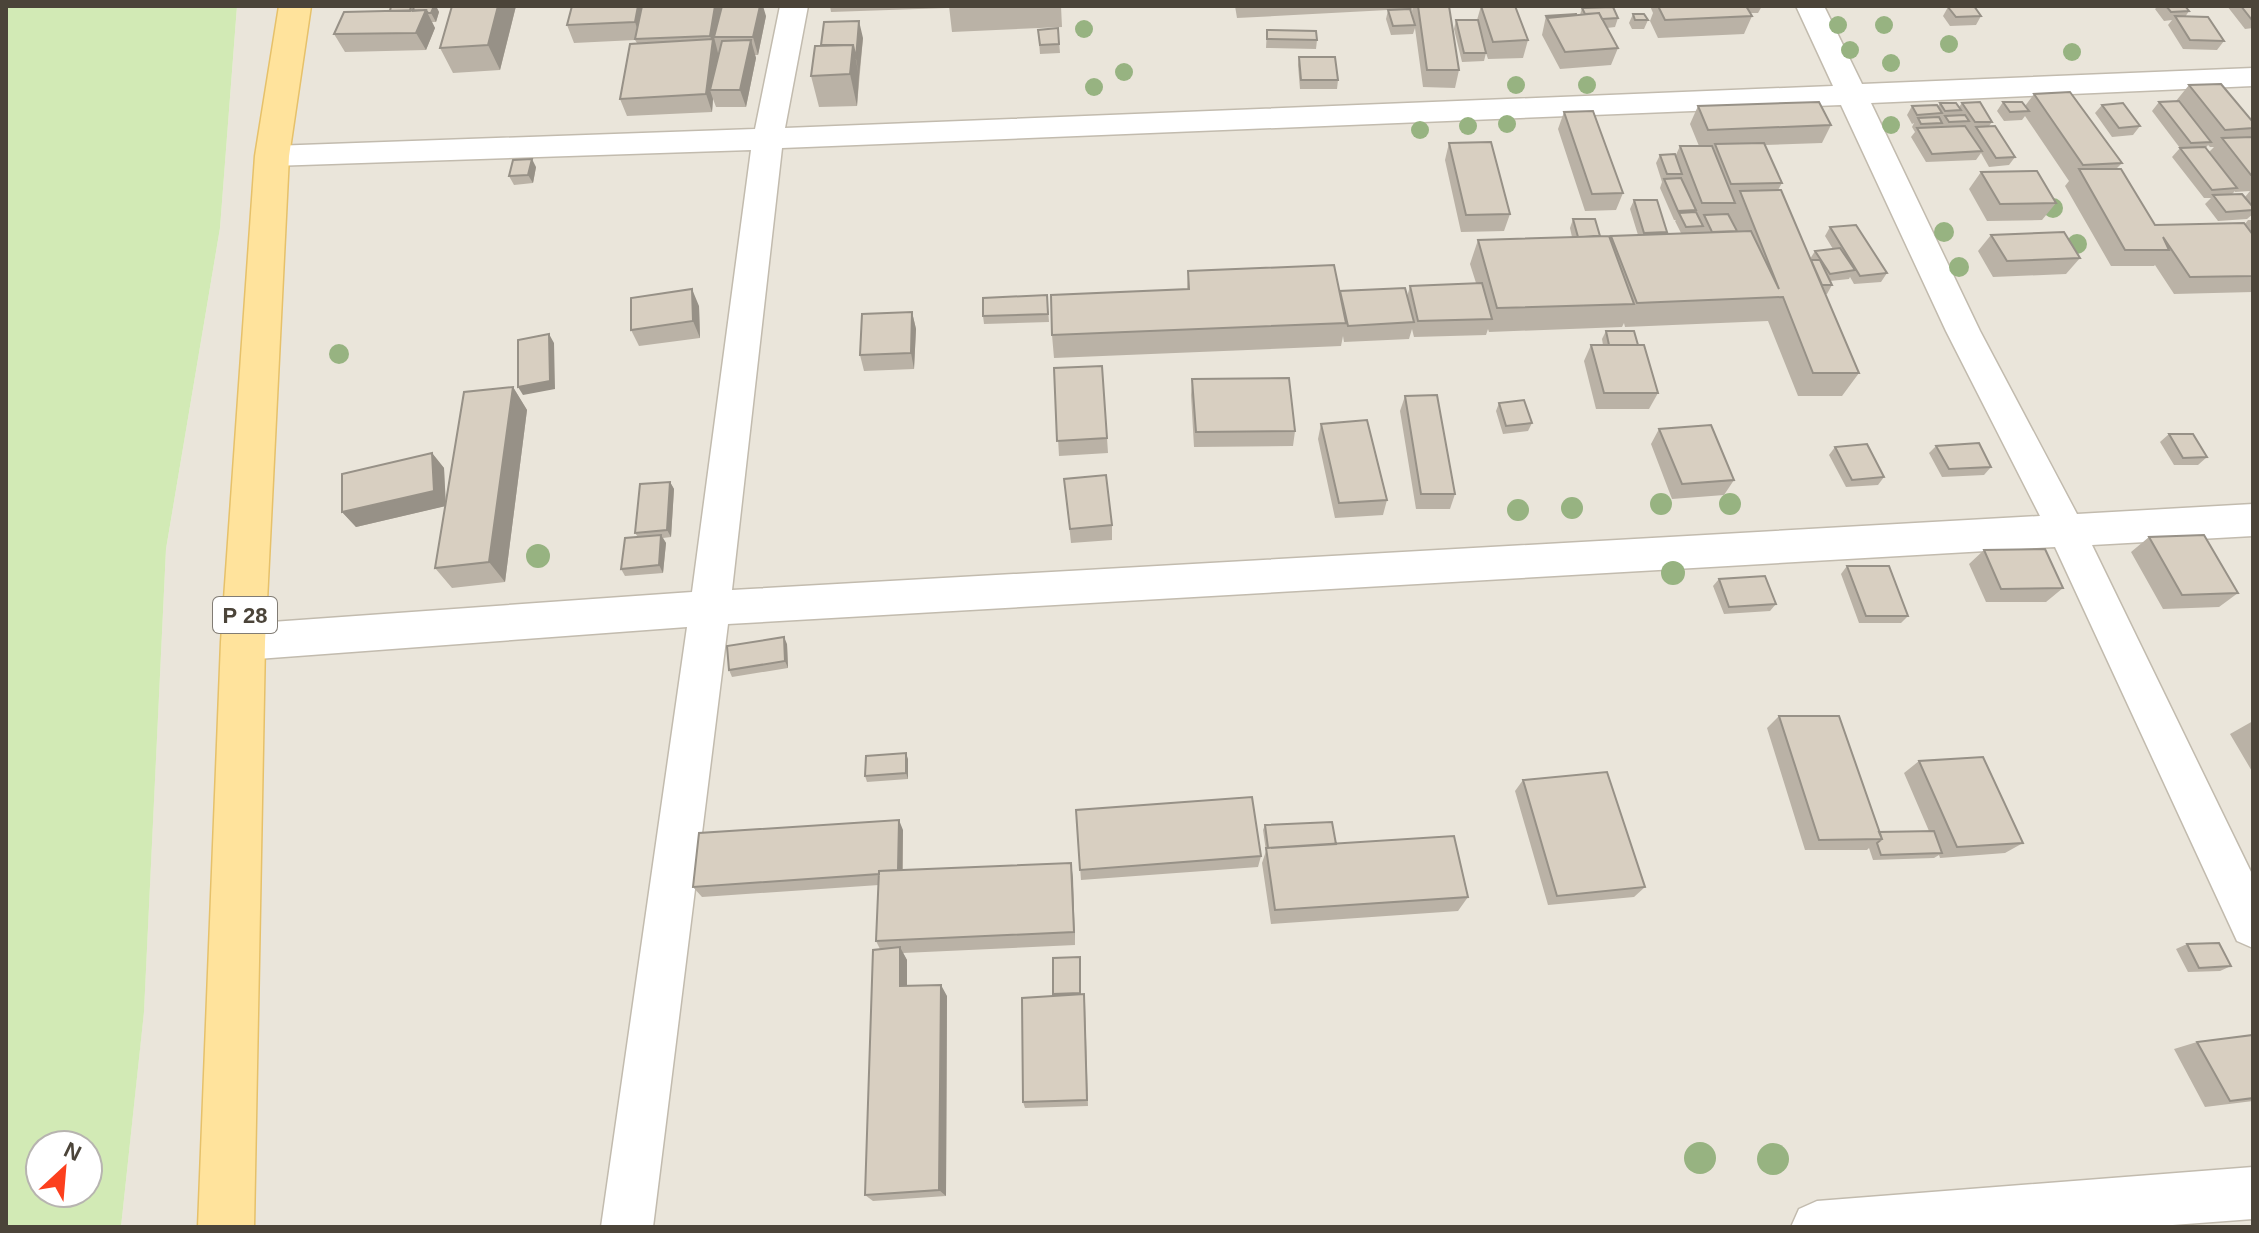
<svg xmlns="http://www.w3.org/2000/svg" width="2259" height="1233" viewBox="0 0 2259 1233" font-family="Arial,sans-serif">
  <style>
    .residential { fill: #eae5da }
    .green { fill: #d2eab5; fill-rule: evenodd }
    .lines { fill: none; stroke-linecap: round; stroke-linejoin: round }
    .street-casing { stroke: #c2bbae; stroke-width: 3 }
    .primary-casing { stroke: #e6c16a; stroke-width: 3 }
    .street { fill: #fff; fill-rule: evenodd }
    .primary { fill: #ffe39c; fill-rule: evenodd }
    .tree { fill: #97b381 }
    .wall { fill: #bab2a6; fill-rule: evenodd }
    .shaded-wall { fill: #979187 }
    .building { fill: #d8cfc1; stroke: #979187; stroke-width: 2 }
    .labels { text-anchor: middle; stroke-width: 7; stroke-linejoin: round; paint-order: stroke }
    .shield { fill: #fff; stroke: #817c74; stroke-width: 2 }
    .shield-label { font-size: 22px; font-weight: bold; fill: #4b4439 }
  </style>
  <rect width="100%" height="100%" fill="#f6f3ec"/>
  <!-- residential -->
  <path class="residential" d="M 237,6 L 2253,6 L 2253,1227 L 121,1227 L 144,1011 L 166,549 L 220,228 Z"/>
  <!-- green -->
  <path class="green" d="M 6,6 L 237,6 L 220,228 L 166,549 L 144,1012 L 121,1227 L 6,1227 ZM 40,1145 L 88,1145 L 88,1193 L 40,1193 Z"/>
  <g class="lines">
    <defs>
      <path id="street" d="M 780,6 L 808,6 L 785,128 L 1833,86 L 1796,6 L 1824,6 L 1862,84 L 2253,68 L 2253,86 L 1871,103 L 1980,331 L 2077,514 L 2253,504 L 2253,536 L 2092,545 L 2253,876 L 2253,948 L 2237,941 L 2055,547 L 728,624 L 653,1227 L 601,1227 L 687,627 L 243,660 L 229,654 L 223,642 L 229,630 L 243,624 L 692,592 L 751,150 L 272,166 L 261,163 L 256,156 L 261,149 L 272,146 L 755,129 ZM 1841,105 L 1946,331 L 2040,516 L 732,590 L 782,148 Z
        M 2253,1167 L 2253,1219 L 2146,1227 L 1791,1227 L 1799,1209 L 1817,1201 Z"/>
      <path id="primary" d="M 279,6 L 311,6 L 289,156 L 265,642 L 254,1227 L 198,1227 L 221,642 L 255,156 Z"/>
    </defs>
    <!-- street casing -->
    <use href="#street" class="street-casing"/>
    <!-- primary casing -->
    <use href="#primary" class="primary-casing"/>
    <!-- street -->
    <use href="#street" class="street"/>
    <!-- primary -->
    <use href="#primary" class="primary"/>
  </g>
  <!-- trees -->
  <g class="tree">
    <circle cx="1838" cy="25" r="9"/>
    <circle cx="1884" cy="25" r="9"/>
    <circle cx="1084" cy="29" r="9"/>
    <circle cx="1949" cy="44" r="9"/>
    <circle cx="1850" cy="50" r="9"/>
    <circle cx="2072" cy="52" r="9"/>
    <circle cx="1891" cy="63" r="9"/>
    <circle cx="1124" cy="72" r="9"/>
    <circle cx="1516" cy="85" r="9"/>
    <circle cx="1587" cy="85" r="9"/>
    <circle cx="1094" cy="87" r="9"/>
    <circle cx="1507" cy="124" r="9"/>
    <circle cx="1891" cy="125" r="9"/>
    <circle cx="1468" cy="126" r="9"/>
    <circle cx="1420" cy="130" r="9"/>
    <circle cx="2053" cy="208" r="10"/>
    <circle cx="1944" cy="232" r="10"/>
    <circle cx="2077" cy="244" r="10"/>
    <circle cx="1959" cy="267" r="10"/>
    <circle cx="339" cy="354" r="10"/>
    <circle cx="1661" cy="504" r="11"/>
    <circle cx="1730" cy="504" r="11"/>
    <circle cx="1572" cy="508" r="11"/>
    <circle cx="1518" cy="510" r="11"/>
    <circle cx="538" cy="556" r="12"/>
    <circle cx="1673" cy="573" r="12"/>
    <circle cx="1700" cy="1158" r="16"/>
    <circle cx="1773" cy="1159" r="16"/>
  </g>
  <!-- wall -->
  <path class="wall" d="M 391,6 L 436,6 L 439,12 L 436,22 L 432,22 L 435,28 L 426,50 L 345,52 L 334,34 L 390,11 Z
    M 452,6 L 516,6 L 500,70 L 453,73 L 440,48 Z
    M 572,6 L 720,6 L 721,8 L 766,16 L 758,55 L 755,55 L 756,58 L 746,107 L 716,107 L 713,99 L 712,112 L 627,116 L 620,99 L 637,43 L 635,40 L 574,43 L 567,25 Z
    M 830,6 L 947,6 L 947,8 L 831,12 Z
    M 949,6 L 1061,6 L 1062,27 L 952,32 Z
    M 1235,6 L 1413,6 L 1411,12 L 1413,19 L 1412,11 L 1413,6 L 1449,6 L 1459,70 L 1455,88 L 1423,87 L 1415,28 L 1413,34 L 1391,35 L 1386,19 L 1388,10 L 1237,18 Z
    M 1481,6 L 1528,40 L 1523,58 L 1488,59 L 1486,53 L 1484,61 L 1462,62 L 1454,29 L 1456,20 L 1477,20 Z
    M 1650,6 L 1762,6 L 1758,13 L 1750,13 L 1752,16 L 1744,34 L 1658,38 L 1650,21 L 1653,13 Z
    M 2158,6 L 2185,6 L 2189,11 L 2185,17 L 2224,41 L 2217,50 L 2183,49 L 2168,25 L 2172,20 L 2164,21 L 2155,9 Z
    M 2227,6 L 2253,6 L 2253,28 L 2245,29 Z
    M 1948,7 L 1981,16 L 1976,25 L 1950,26 L 1943,16 Z
    M 1582,8 L 1618,18 L 1615,27 L 1607,28 L 1618,48 L 1611,65 L 1560,69 L 1542,35 L 1546,16 L 1580,15 Z
    M 1633,14 L 1648,20 L 1644,29 L 1632,29 L 1629,23 Z
    M 1058,28 L 1060,53 L 1040,54 L 1038,30 Z
    M 1267,30 L 1317,40 L 1316,49 L 1266,48 Z
    M 863,38 L 857,106 L 819,107 L 811,76 L 821,45 Z
    M 1299,57 L 1338,80 L 1337,89 L 1300,89 L 1298,65 Z
    M 2189,85 L 2253,122 L 2253,134 L 2250,137 L 2253,137 L 2253,214 L 2247,219 L 2218,221 L 2205,204 L 2211,198 L 2204,198 L 2172,157 L 2180,148 L 2152,111 L 2159,102 L 2176,101 ZM 2208,145 L 2210,147 L 2214,147 L 2209,152 L 2206,148 ZM 2235,191 L 2235,192 L 2250,191 L 2245,197 L 2232,194 Z
    M 2034,94 L 2122,163 L 2116,169 L 2155,225 L 2245,224 L 2248,220 L 2253,220 L 2253,292 L 2174,294 L 2155,265 L 2154,266 L 2111,266 L 2065,186 L 2069,181 L 2025,116 L 2022,120 L 2004,121 L 1997,111 L 2003,102 L 2025,106 Z
    M 1940,103 L 1959,107 L 1962,103 L 1992,122 L 1989,126 L 2015,157 L 2009,165 L 1989,167 L 1981,153 L 1976,160 L 1926,162 L 1911,137 L 1915,132 L 1912,127 L 1914,123 L 1912,124 L 1907,115 L 1912,106 L 1938,106 Z
    M 2102,105 L 2140,126 L 2133,135 L 2112,137 L 2095,113 Z
    M 1698,106 L 1831,125 L 1822,143 L 1765,145 L 1782,183 L 1778,190 L 1810,259 L 1815,251 L 1833,249 L 1825,236 L 1830,227 L 1887,273 L 1881,282 L 1854,284 L 1850,277 L 1849,279 L 1830,281 L 1832,285 L 1827,294 L 1825,294 L 1859,373 L 1842,396 L 1798,396 L 1768,321 L 1625,327 L 1624,323 L 1622,327 L 1489,332 L 1488,329 L 1486,335 L 1414,337 L 1412,329 L 1409,339 L 1344,342 L 1343,336 L 1341,346 L 1054,358 L 1052,335 L 1187,290 L 1188,271 L 1339,292 L 1407,297 L 1410,286 L 1476,283 L 1470,264 L 1478,240 L 1572,237 L 1570,228 L 1573,219 L 1600,236 L 1610,239 L 1611,236 L 1638,235 L 1630,209 L 1634,200 L 1667,232 L 1666,234 L 1681,233 L 1675,221 L 1676,220 L 1674,220 L 1660,188 L 1662,182 L 1656,163 L 1660,155 L 1675,157 L 1680,146 L 1699,146 L 1690,124 Z
    M 1564,112 L 1623,193 L 1616,210 L 1585,211 L 1558,129 Z
    M 1449,143 L 1510,214 L 1504,231 L 1461,232 L 1445,160 Z
    M 536,167 L 533,183 L 514,185 L 509,176 Z
    M 1981,172 L 2056,203 L 2042,220 L 1987,221 L 1969,189 Z
    M 1991,235 L 2080,258 L 2066,274 L 1993,277 L 1978,251 Z
    M 1047,295 L 1049,322 L 984,324 L 983,316 Z
    M 699,306 L 700,338 L 639,346 L 631,330 Z
    M 912,312 L 916,329 L 914,369 L 864,371 L 860,355 Z
    M 1606,331 L 1638,345 L 1658,393 L 1649,409 L 1596,409 L 1584,361 L 1591,345 L 1603,345 L 1602,339 Z
    M 1054,368 L 1107,438 L 1108,453 L 1059,456 Z
    M 1192,379 L 1295,431 L 1293,446 L 1194,447 L 1191,395 Z
    M 513,387 L 527,410 L 505,582 L 452,588 L 435,568 L 445,506 L 356,527 L 342,512 L 432,453 L 444,468 L 445,502 Z
    M 1405,396 L 1455,494 L 1450,509 L 1416,509 L 1400,411 Z
    M 1499,403 L 1532,423 L 1528,431 L 1503,434 L 1496,411 Z
    M 1321,424 L 1387,500 L 1383,515 L 1335,518 L 1318,439 Z
    M 1659,429 L 1734,480 L 1724,495 L 1672,499 L 1651,444 Z
    M 2169,434 L 2207,457 L 2198,465 L 2174,465 L 2160,442 Z
    M 1936,446 L 1991,467 L 1984,475 L 1942,477 L 1929,453 Z
    M 1835,447 L 1884,477 L 1878,485 L 1846,487 L 1829,455 Z
    M 1064,479 L 1112,525 L 1112,540 L 1071,543 Z
    M 670,482 L 674,489 L 671,537 L 663,538 L 666,543 L 663,573 L 625,576 L 621,569 L 638,537 L 635,533 Z
    M 2149,537 L 2238,593 L 2219,607 L 2163,609 L 2131,552 Z
    M 1984,550 L 2063,588 L 2046,602 L 1986,602 L 1969,564 Z
    M 1847,566 L 1908,616 L 1901,623 L 1859,623 L 1841,574 Z
    M 1719,579 L 1776,604 L 1770,611 L 1724,614 L 1713,586 Z
    M 787,644 L 788,668 L 732,677 L 729,670 Z
    M 1779,716 L 1879,832 L 1929,831 L 1904,773 L 1919,761 L 2023,843 L 2005,853 L 1940,858 L 1939,855 L 1934,858 L 1873,860 L 1869,848 L 1867,850 L 1805,850 L 1767,728 Z
    M 2253,721 L 2253,773 L 2230,734 Z
    M 908,759 L 908,779 L 867,782 L 865,776 Z
    M 1523,780 L 1645,887 L 1634,897 L 1548,905 L 1515,791 Z
    M 1076,810 L 1261,856 L 1258,867 L 1081,880 Z
    M 1265,825 L 1336,844 L 1468,897 L 1458,911 L 1271,924 L 1262,863 L 1266,851 L 1263,830 Z
    M 903,830 L 903,870 L 1071,863 L 1075,945 L 903,953 L 907,960 L 907,986 L 947,996 L 946,1196 L 873,1201 L 865,1195 L 880,949 L 876,941 L 879,885 L 702,897 L 693,887 Z
    M 2187,944 L 2231,966 L 2220,971 L 2188,972 L 2176,949 Z
    M 1053,958 L 1080,961 L 1081,994 L 1085,1002 L 1088,1106 L 1025,1108 L 1023,1102 L 1053,996 Z
    M 2253,1035 L 2253,1101 L 2205,1107 L 2174,1049 L 2197,1042 Z"/>
  <!-- shaded-wall -->
  <path class="shaded-wall" d="M 434,6 L 436,6 L 439,12 L 436,22 L 431,13 Z
    M 498,6 L 516,6 L 500,70 L 488,45 Z
    M 638,6 L 643,6 L 645,18 L 641,40 L 635,22 Z
    M 715,6 L 720,6 L 722,13 L 714,37 L 719,57 L 710,90 L 713,99 L 712,112 L 706,94 L 713,44 L 710,36 Z
    M 760,6 L 763,6 L 766,16 L 758,55 L 753,37 Z
    M 426,10 L 435,28 L 426,50 L 416,33 Z
    M 859,21 L 863,38 L 859,76 L 856,59 Z
    M 751,40 L 756,58 L 746,107 L 740,90 Z
    M 853,45 L 859,76 L 857,106 L 850,74 Z
    M 532,159 L 536,167 L 533,183 L 528,175 Z
    M 692,289 L 699,306 L 700,338 L 693,321 Z
    M 912,312 L 916,329 L 914,369 L 911,353 Z
    M 549,334 L 554,343 L 555,389 L 523,395 L 518,387 Z
    M 513,387 L 527,410 L 505,582 L 489,562 Z
    M 432,453 L 444,468 L 446,506 L 356,527 L 342,512 Z
    M 670,482 L 674,489 L 671,537 L 667,530 Z
    M 661,535 L 666,543 L 663,573 L 659,565 Z
    M 784,637 L 787,644 L 788,668 L 785,661 Z
    M 906,753 L 908,759 L 908,779 L 906,773 Z
    M 899,820 L 903,830 L 902,883 L 898,873 Z
    M 1071,863 L 1073,878 L 1075,945 L 1074,932 Z
    M 900,947 L 907,960 L 907,998 L 900,986 Z
    M 941,985 L 947,996 L 946,1196 L 939,1190 Z"/>
  <!-- building -->
  <path class="building" d="M 391,6 L 411,6 L 410,11 L 390,11 Z
    M 414,6 L 434,6 L 431,13 L 428,13 L 426,10 L 413,11 Z
    M 452,6 L 498,6 L 488,45 L 440,48 Z
    M 572,6 L 638,6 L 635,22 L 567,25 Z
    M 642,6 L 715,6 L 710,36 L 635,39 Z
    M 722,6 L 760,6 L 753,37 L 714,37 Z
    M 1418,6 L 1449,6 L 1459,70 L 1427,70 Z
    M 1481,6 L 1515,6 L 1528,40 L 1493,42 Z
    M 1658,6 L 1746,6 L 1752,16 L 1665,20 Z
    M 1974,6 L 1981,16 L 1956,17 L 1948,7 Z
    M 2166,6 L 2185,6 L 2189,11 L 2171,12 Z
    M 2241,6 L 2253,6 L 2253,20 L 2252,20 Z
    M 1613,7 L 1618,18 L 1602,19 L 1599,13 L 1585,14 L 1582,8 Z
    M 1410,9 L 1415,25 L 1393,26 L 1388,10 Z
    M 426,10 L 416,33 L 334,34 L 344,12 Z
    M 1599,13 L 1618,48 L 1565,52 L 1547,18 Z
    M 1577,14 L 1547,18 L 1546,16 Z
    M 1633,14 L 1644,14 L 1648,20 L 1635,20 Z
    M 2175,16 L 2208,17 L 2224,41 L 2190,40 Z
    M 1456,20 L 1478,20 L 1486,53 L 1464,53 Z
    M 859,21 L 856,59 L 853,45 L 821,45 L 824,22 Z
    M 1058,28 L 1059,44 L 1040,45 L 1038,30 Z
    M 1267,30 L 1316,31 L 1317,40 L 1267,39 Z
    M 713,39 L 706,94 L 620,99 L 630,44 Z
    M 751,40 L 740,90 L 710,90 L 722,41 Z
    M 853,45 L 850,74 L 811,76 L 815,46 Z
    M 1299,57 L 1335,57 L 1338,80 L 1301,80 Z
    M 2221,84 L 2253,122 L 2253,128 L 2225,130 L 2189,85 Z
    M 2070,92 L 2122,163 L 2083,165 L 2034,94 Z
    M 2179,101 L 2211,142 L 2191,143 L 2159,102 Z
    M 1819,102 L 1831,125 L 1708,130 L 1698,106 Z
    M 1980,102 L 1992,122 L 1975,122 L 1962,103 Z
    M 2003,102 L 2022,102 L 2029,111 L 2010,112 Z
    M 1940,103 L 1956,103 L 1961,110 L 1945,111 Z
    M 2123,103 L 2140,126 L 2119,128 L 2102,105 Z
    M 1937,105 L 1942,113 L 1917,115 L 1912,106 Z
    M 1593,111 L 1623,193 L 1592,194 L 1564,112 Z
    M 1965,115 L 1969,121 L 1949,122 L 1945,116 Z
    M 1939,117 L 1942,123 L 1921,124 L 1918,118 Z
    M 1965,126 L 1982,151 L 1932,154 L 1917,128 Z
    M 1995,126 L 2015,157 L 1996,158 L 1976,127 Z
    M 2253,137 L 2253,175 L 2251,175 L 2222,138 Z
    M 1491,142 L 1510,214 L 1466,215 L 1449,143 Z
    M 1764,143 L 1782,183 L 1731,184 L 1715,144 Z
    M 1680,146 L 1712,146 L 1735,203 L 1702,203 Z
    M 2205,147 L 2237,188 L 2212,190 L 2180,148 Z
    M 1675,154 L 1682,174 L 1667,174 L 1660,155 Z
    M 532,159 L 528,175 L 509,176 L 513,160 Z
    M 2079,169 L 2121,169 L 2155,225 L 2244,223 L 2253,235 L 2253,276 L 2190,277 L 2163,237 L 2169,250 L 2125,250 Z
    M 2037,171 L 2056,203 L 2000,204 L 1981,172 Z
    M 1681,178 L 1696,210 L 1678,211 L 1664,179 Z
    M 1781,190 L 1859,373 L 1813,373 L 1783,297 L 1637,303 L 1611,236 L 1751,231 L 1779,289 L 1740,191 Z
    M 2242,194 L 2253,207 L 2253,210 L 2226,212 L 2213,195 Z
    M 1634,200 L 1657,200 L 1667,232 L 1644,233 Z
    M 1696,212 L 1703,226 L 1686,227 L 1679,213 Z
    M 1728,214 L 1737,231 L 1712,232 L 1704,215 Z
    M 1573,219 L 1595,219 L 1600,236 L 1578,237 Z
    M 1856,225 L 1887,273 L 1860,276 L 1830,227 Z
    M 2064,232 L 2080,258 L 2007,261 L 1991,235 Z
    M 1609,236 L 1634,304 L 1497,308 L 1478,240 Z
    M 1840,248 L 1855,270 L 1830,274 L 1815,251 Z
    M 1811,260 L 1820,260 L 1832,285 L 1822,285 Z
    M 1334,265 L 1346,323 L 1052,335 L 1051,295 L 1189,289 L 1188,271 Z
    M 1482,283 L 1492,319 L 1418,321 L 1410,286 Z
    M 1405,288 L 1414,322 L 1348,326 L 1340,291 Z
    M 692,289 L 693,321 L 631,330 L 631,298 Z
    M 1047,295 L 1048,314 L 983,316 L 983,298 Z
    M 912,312 L 911,353 L 860,355 L 862,314 Z
    M 1606,331 L 1634,331 L 1638,345 L 1609,345 Z
    M 549,334 L 550,381 L 518,387 L 518,340 Z
    M 1591,345 L 1644,345 L 1658,393 L 1604,393 Z
    M 1102,366 L 1107,438 L 1057,441 L 1054,368 Z
    M 1289,378 L 1295,431 L 1196,432 L 1192,379 Z
    M 513,387 L 489,562 L 435,568 L 464,392 Z
    M 1437,395 L 1455,494 L 1421,494 L 1405,396 Z
    M 1524,400 L 1532,423 L 1506,426 L 1499,403 Z
    M 1367,420 L 1387,500 L 1339,503 L 1321,424 Z
    M 1711,425 L 1734,480 L 1682,484 L 1659,429 Z
    M 2169,434 L 2193,434 L 2207,457 L 2183,458 Z
    M 1979,443 L 1991,467 L 1949,469 L 1936,446 Z
    M 1867,444 L 1884,477 L 1852,480 L 1835,447 Z
    M 432,453 L 434,491 L 342,512 L 342,474 Z
    M 1106,475 L 1112,525 L 1070,529 L 1064,479 Z
    M 670,482 L 667,530 L 635,533 L 640,484 Z
    M 661,535 L 659,565 L 621,569 L 625,538 Z
    M 2204,535 L 2238,593 L 2182,595 L 2149,537 Z
    M 2045,549 L 2063,588 L 2001,589 L 1984,550 Z
    M 1847,566 L 1889,566 L 1908,616 L 1866,616 Z
    M 1765,576 L 1776,604 L 1729,607 L 1719,579 Z
    M 784,637 L 785,661 L 729,670 L 727,646 Z
    M 1779,716 L 1839,716 L 1882,839 L 1819,840 Z
    M 906,753 L 906,773 L 865,776 L 866,756 Z
    M 1983,757 L 2023,843 L 1957,847 L 1919,761 Z
    M 1607,772 L 1645,887 L 1557,896 L 1523,780 Z
    M 1252,797 L 1261,856 L 1080,870 L 1076,810 Z
    M 899,820 L 898,870 L 879,871 L 879,874 L 693,887 L 699,833 Z
    M 1332,822 L 1336,844 L 1268,848 L 1265,825 Z
    M 1934,831 L 1942,853 L 1881,855 L 1877,843 L 1882,839 L 1879,832 Z
    M 1454,836 L 1468,897 L 1275,910 L 1266,848 Z
    M 1071,863 L 1074,932 L 876,941 L 879,871 Z
    M 2219,943 L 2231,966 L 2199,968 L 2187,944 Z
    M 900,947 L 900,986 L 941,985 L 939,1190 L 865,1195 L 873,950 Z
    M 1080,957 L 1080,993 L 1053,994 L 1053,958 Z
    M 1084,994 L 1087,1100 L 1023,1102 L 1022,998 Z
    M 2253,1035 L 2253,1098 L 2230,1101 L 2197,1042 Z"/>
  <g class="labels">
    <!-- shield labels -->
    <rect class="shield" x="213" y="597" width="64" height="36" rx="6"/>
    <g class="shield-label">
      <text x="245" y="623">P 28</text>
    </g>
  </g>
  <!-- border -->
  <rect width="2259" height="1233" fill="none" stroke="#4b4439" stroke-width="16"/>
  <!-- north arrow -->
  <g transform="translate(64 1169) rotate(26)"><circle r="38" fill="#ffffff" stroke="#b7b4b0" stroke-width="2"/>
  <path d="M0-6L14 30L0 20L-14 30Z" fill="#fc3f1d"/>
  <text y="-12" font-size="22" font-weight="bold" text-anchor="middle" fill="#4b4439">N</text>
  </g>
</svg>
